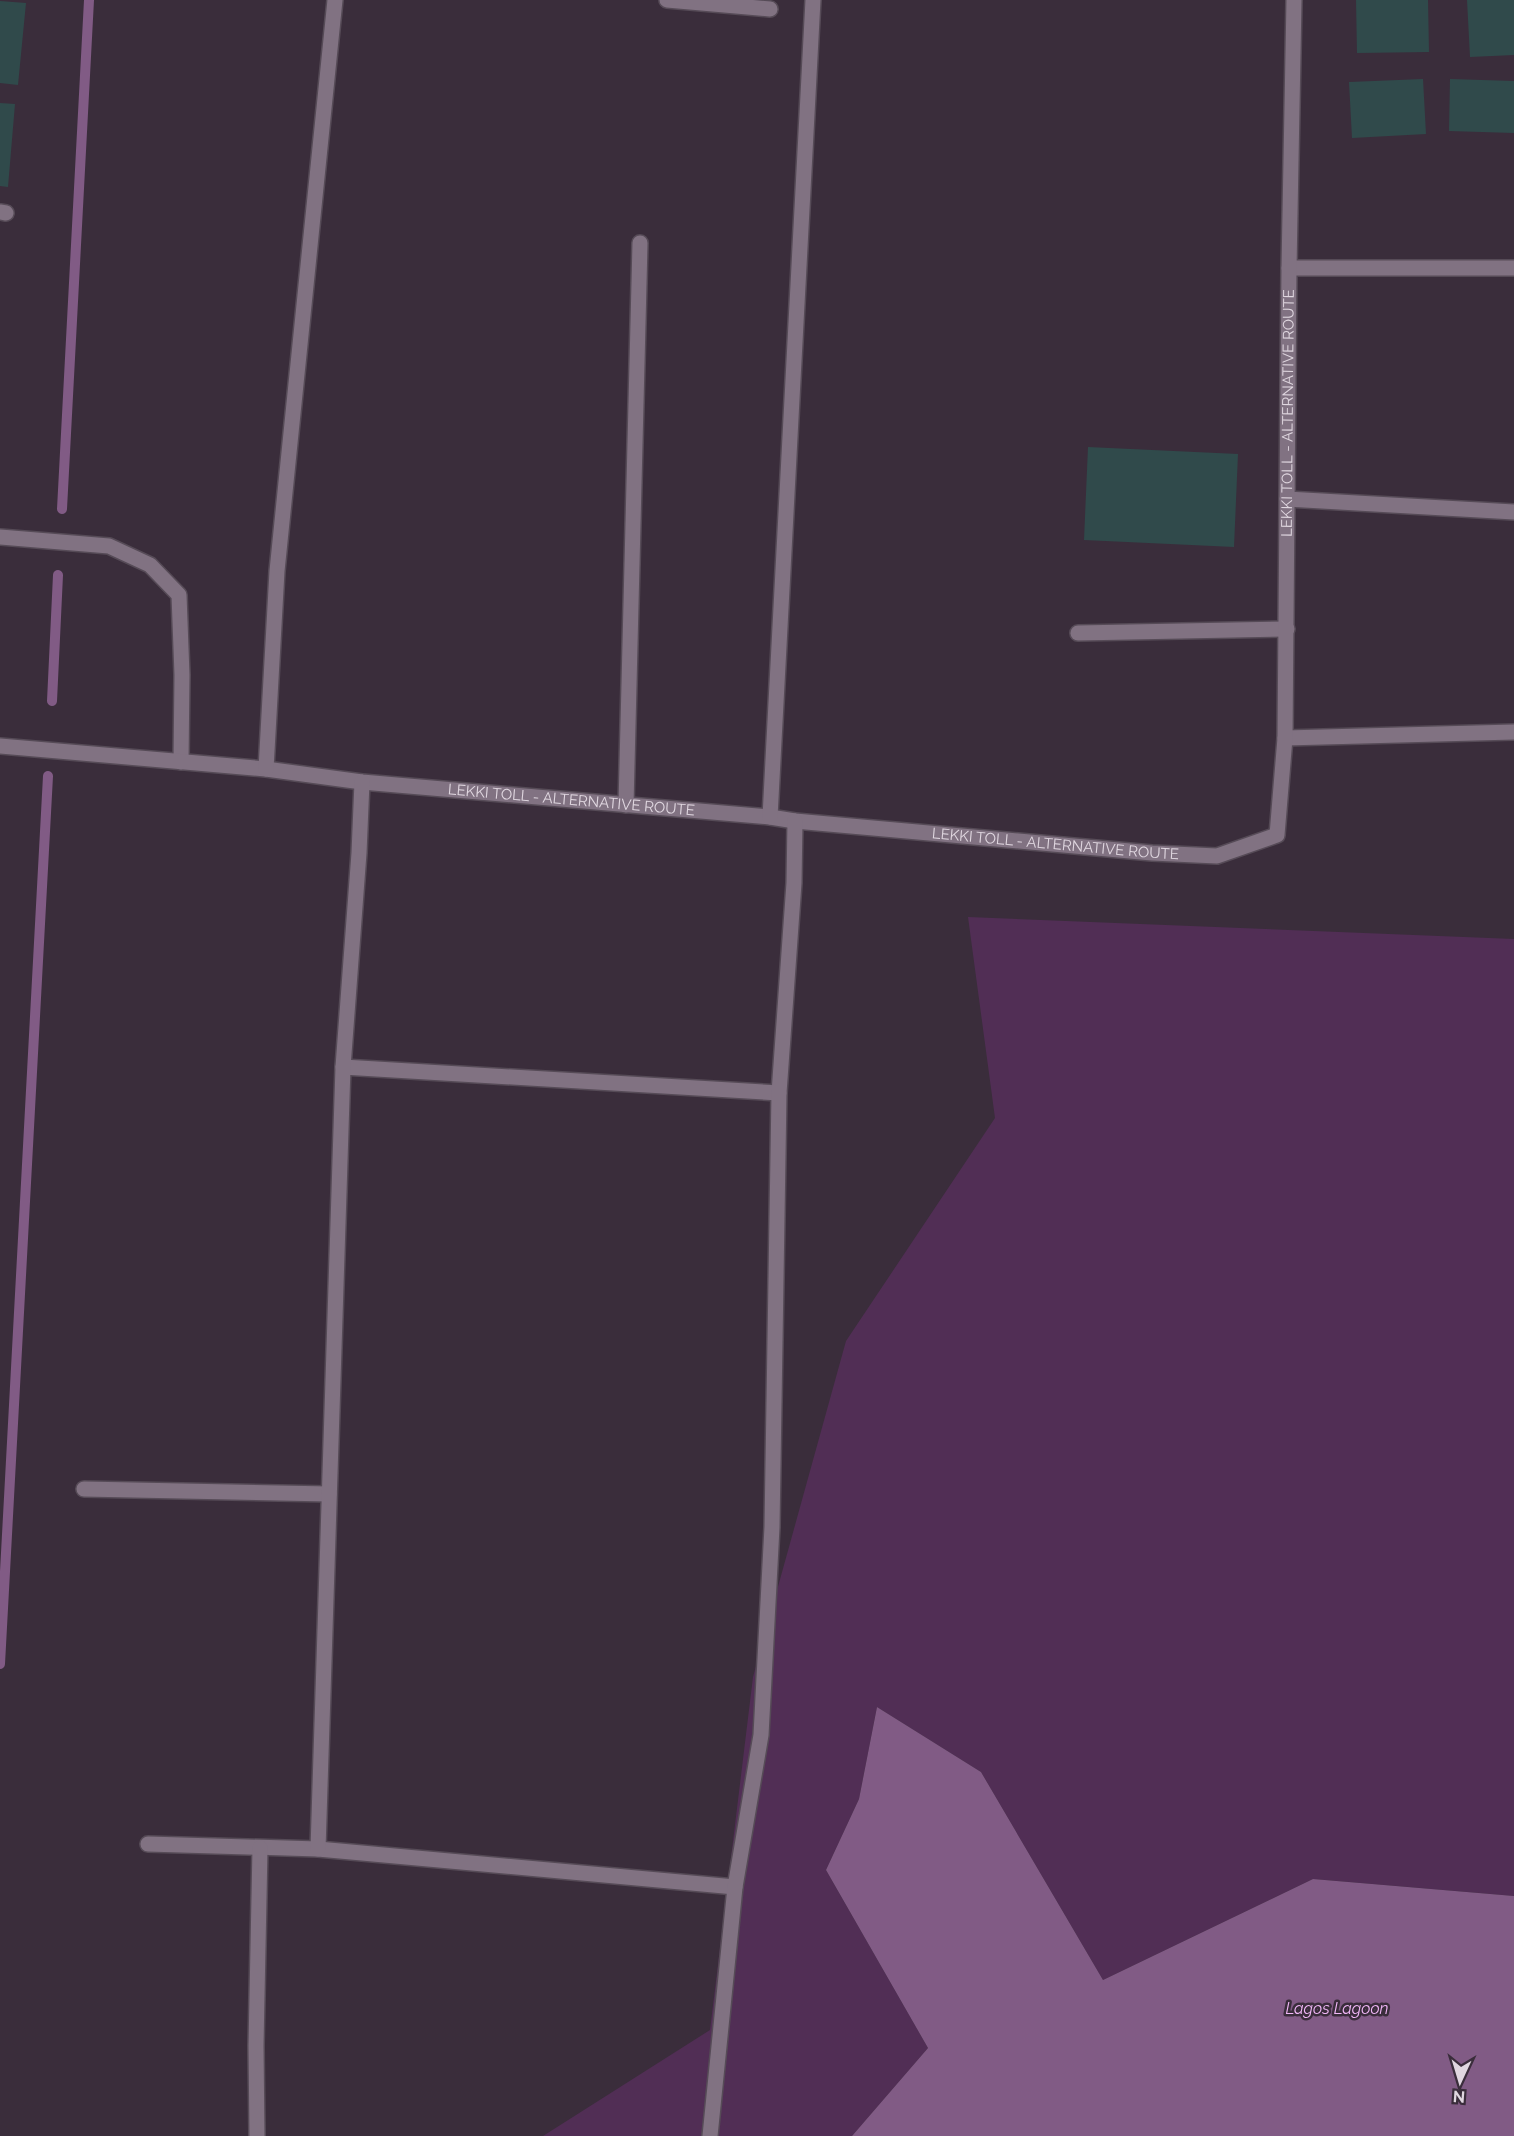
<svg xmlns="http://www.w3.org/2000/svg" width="1514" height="2136" viewBox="0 0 1514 2136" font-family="Raleway,sans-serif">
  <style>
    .green { fill: #512e55 }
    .water { fill: #815b85 }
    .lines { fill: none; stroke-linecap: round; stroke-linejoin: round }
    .stream { stroke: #815b85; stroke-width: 10 }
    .building { fill: #304a4b }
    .minor-casing { stroke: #564b57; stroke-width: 18 }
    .minor { stroke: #817282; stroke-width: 15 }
    .labels { text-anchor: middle; stroke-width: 5; stroke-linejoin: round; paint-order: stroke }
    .street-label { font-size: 15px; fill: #e0d7e0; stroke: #3a2d3b }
    .water-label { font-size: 16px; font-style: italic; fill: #f2b7f8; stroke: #3a2d3b }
  </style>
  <rect width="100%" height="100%" fill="#3a2d3b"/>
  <!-- green -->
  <path class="green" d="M 968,917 L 1514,939 L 1514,1896 L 1313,1879 L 1103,1980 L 981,1772 L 877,1707 L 859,1799 L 826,1870 L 928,2048 L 852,2136 L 543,2136 L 710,2030 L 753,1677 L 846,1341 L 995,1118 Z"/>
  <!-- water -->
  <path class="water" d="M 877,1707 L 981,1772 L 1103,1980 L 1313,1879 L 1514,1896 L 1514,2136 L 852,2136 L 928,2048 L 826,1870 L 859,1799 Z"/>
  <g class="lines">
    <!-- stream -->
    <path class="stream" d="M 62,509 L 89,0
      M 52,701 L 58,575
      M 0,1664 L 48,776"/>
  </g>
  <!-- building -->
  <path class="building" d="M 1356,0 L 1428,0 L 1429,52 L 1357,53 Z
    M 1467,0 L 1514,0 L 1514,55 L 1470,57 Z
    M 0,1 L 26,3 L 18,85 L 0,83 Z
    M 1423,79 L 1426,134 L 1352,138 L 1349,82 Z
    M 1450,79 L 1514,81 L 1514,133 L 1449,131 Z
    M 0,103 L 15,104 L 8,187 L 0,186 Z
    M 1088,447 L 1238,454 L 1234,547 L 1084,540 Z"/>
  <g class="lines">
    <defs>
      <g id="minor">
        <path d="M 667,0 L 770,9"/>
        <path d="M 0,212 L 6,213"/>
        <path d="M 1289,268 L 1514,268"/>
        <path d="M 1287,499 L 1514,512"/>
        <path d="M 0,537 L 109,546 L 150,565 L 179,595 L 182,675 L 181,762"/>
        <path d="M 1078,633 L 1287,629"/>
        <path d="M 1285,738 L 1514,732"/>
        <path id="s1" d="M 0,746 L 266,769 L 362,782 L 770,817 L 795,821 L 1152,853 L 1217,856 L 1277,835 L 1285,738 L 1289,268 L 1294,0"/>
        <path d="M 266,769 L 277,571 L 335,0"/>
        <path d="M 626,805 L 640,243"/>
        <path d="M 770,817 L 813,0"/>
        <path d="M 343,1067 L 779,1093"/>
        <path d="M 84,1489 L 329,1494"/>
        <path d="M 148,1844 L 318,1849 L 735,1887"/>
        <path d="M 318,1849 L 343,1067 L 359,853 L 362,782"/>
        <path d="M 257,2136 L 256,2046 L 260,1848"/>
        <path d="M 710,2136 L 735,1887 L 761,1735 L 772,1527 L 779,1093 L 794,883 L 795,821"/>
      </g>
    </defs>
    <!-- minor casing -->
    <use href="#minor" class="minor-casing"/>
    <!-- minor -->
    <use href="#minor" class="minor"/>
  </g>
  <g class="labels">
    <!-- street labels -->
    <g class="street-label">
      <text dy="5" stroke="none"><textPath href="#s1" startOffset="1708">LEKKI TOLL - ALTERNATIVE ROUTE</textPath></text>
      <text dy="5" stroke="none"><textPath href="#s1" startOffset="574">LEKKI TOLL - ALTERNATIVE ROUTE</textPath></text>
      <text dy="5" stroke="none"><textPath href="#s1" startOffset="1060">LEKKI TOLL - ALTERNATIVE ROUTE</textPath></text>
    </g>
    <!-- water labels -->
    <g class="water-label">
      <text x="1337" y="2014">Lagos Lagoon</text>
    </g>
  </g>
  <!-- north arrow -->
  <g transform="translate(1460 2082) rotate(184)" stroke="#3a2d3b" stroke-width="4.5" paint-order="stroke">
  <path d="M0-4.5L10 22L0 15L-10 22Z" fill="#e0d7e0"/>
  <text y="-9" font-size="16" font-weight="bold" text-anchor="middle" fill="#e0d7e0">N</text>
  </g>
</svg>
